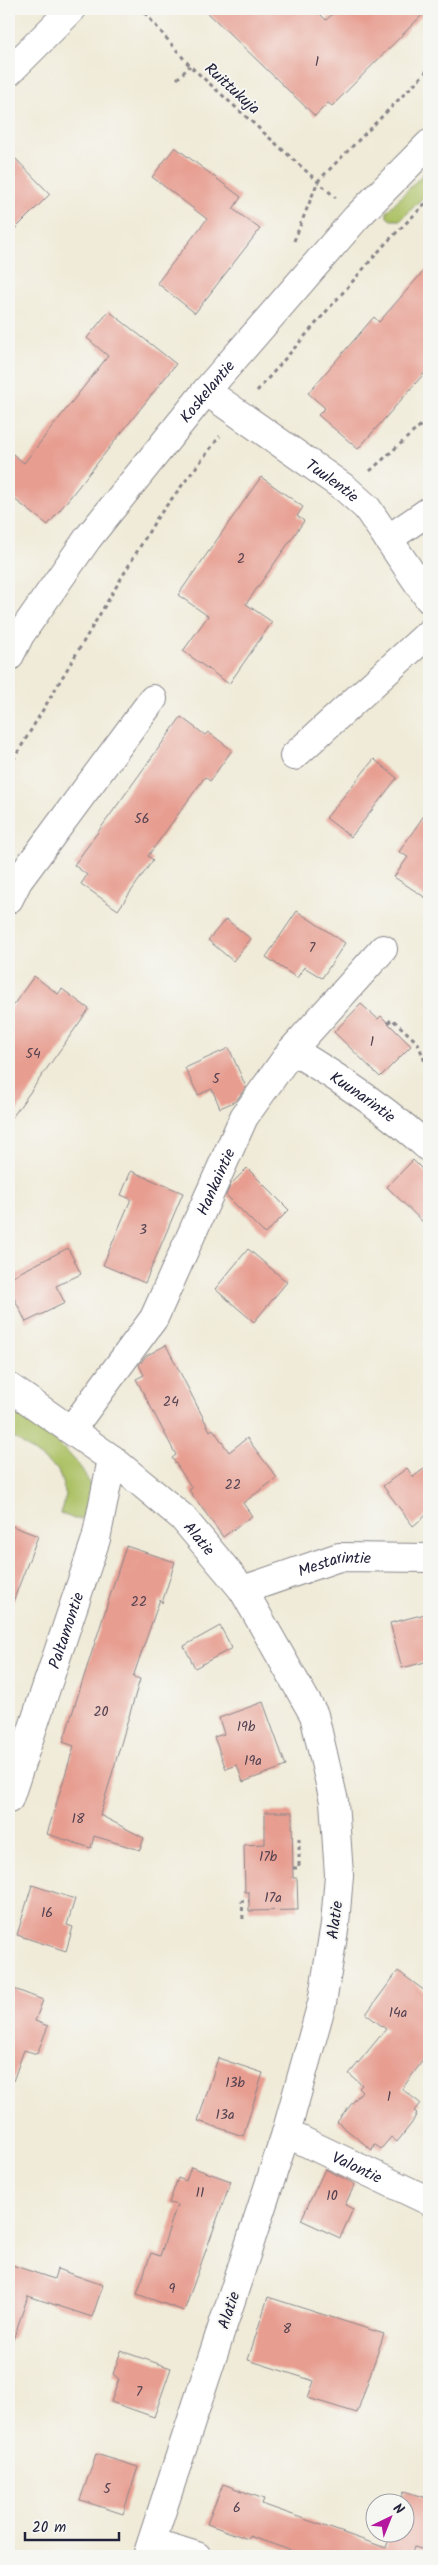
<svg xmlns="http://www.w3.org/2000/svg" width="438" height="2565" viewBox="0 0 438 2565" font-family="Kalam,sans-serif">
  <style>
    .grass { fill: #acc165; stroke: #677250 }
    .building { fill: #e79d90 }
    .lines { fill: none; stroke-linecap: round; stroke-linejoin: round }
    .minor-casing { stroke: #89868a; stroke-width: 30 }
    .major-casing { stroke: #89868a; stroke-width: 30 }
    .path { stroke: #89868a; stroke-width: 3; stroke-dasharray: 4 4; stroke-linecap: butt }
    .minor { stroke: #fff; stroke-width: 28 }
    .major { stroke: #fff; stroke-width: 28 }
    .labels { text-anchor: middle; stroke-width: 4; stroke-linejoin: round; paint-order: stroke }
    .number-label { font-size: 14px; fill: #534150 }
    .street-label { font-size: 16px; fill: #22223b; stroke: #f6f6f2 }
  </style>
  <rect width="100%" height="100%" fill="#f6f6f2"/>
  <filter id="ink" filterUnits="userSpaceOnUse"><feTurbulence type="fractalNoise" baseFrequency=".02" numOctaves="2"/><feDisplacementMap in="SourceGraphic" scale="10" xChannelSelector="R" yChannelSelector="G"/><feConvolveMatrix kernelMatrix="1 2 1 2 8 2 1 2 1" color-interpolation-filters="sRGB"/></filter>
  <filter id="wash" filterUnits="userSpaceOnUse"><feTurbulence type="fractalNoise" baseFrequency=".0096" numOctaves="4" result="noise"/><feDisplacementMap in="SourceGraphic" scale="20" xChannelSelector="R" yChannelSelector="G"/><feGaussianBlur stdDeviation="1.12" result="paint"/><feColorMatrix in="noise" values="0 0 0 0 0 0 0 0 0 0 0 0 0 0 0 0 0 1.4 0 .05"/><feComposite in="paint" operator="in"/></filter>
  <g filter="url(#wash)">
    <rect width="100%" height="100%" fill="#f0ebd8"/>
    <!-- grass -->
    <path class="grass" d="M 429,168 L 429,191 L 401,220 L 391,220 L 387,217 L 387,211 Z
      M 9,1406 C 37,1428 120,1477 81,1519 L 74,1519 L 60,1513 L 66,1495 L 58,1470 L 9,1434 Z"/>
    <g id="blocks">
      <!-- building -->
      <path class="building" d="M 204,9 L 315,9 L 326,20 L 338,9 L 428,9 L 332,106 L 328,103 L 315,116 Z
        M 175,147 L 241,197 L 233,209 L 260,229 L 195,313 L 157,283 L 207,219 L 152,177 Z
        M 9,152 L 50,194 L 9,235 Z
        M 429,265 L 429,368 L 358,449 L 318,415 L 325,408 L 308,393 L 374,317 L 379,322 Z
        M 109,311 L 176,364 L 48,525 L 9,495 L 9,451 L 24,463 L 108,356 L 87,338 Z
        M 261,477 L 303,507 L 297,516 L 304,521 L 246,604 L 272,622 L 229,684 L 183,651 L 208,616 L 178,595 Z
        M 181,717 L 205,735 L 208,732 L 232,750 L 210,781 L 205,777 L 148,856 L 153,860 L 118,910 L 81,884 L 87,875 L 74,865 Z
        M 374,759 L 397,778 L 351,837 L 326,818 Z
        M 429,808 L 429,900 L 394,877 L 408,857 L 399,852 Z
        M 297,911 L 345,943 L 322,978 L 304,967 L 297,978 L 266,957 Z
        M 226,919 L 251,939 L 233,961 L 208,940 Z
        M 34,976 L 58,994 L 62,989 L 89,1009 L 9,1122 L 9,1011 Z
        M 361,1004 L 378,1019 L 381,1016 L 411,1046 L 380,1077 L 334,1032 Z
        M 229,1048 L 246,1087 L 236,1101 L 220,1108 L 212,1089 L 198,1095 L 185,1068 Z
        M 413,1160 L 429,1176 L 429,1228 L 387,1187 Z
        M 247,1168 L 289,1210 L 265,1234 L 226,1195 L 231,1184 Z
        M 131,1171 L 183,1193 L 145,1283 L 103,1265 L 131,1199 L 121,1195 Z
        M 68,1248 L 81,1274 L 56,1286 L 65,1303 L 26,1322 L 9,1288 L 9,1278 Z
        M 248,1249 L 287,1282 L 254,1322 L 215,1289 Z
        M 166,1345 L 210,1431 L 213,1429 L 229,1452 L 247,1438 L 277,1478 L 243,1503 L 252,1516 L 223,1537 L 189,1490 L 192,1488 L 172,1458 L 176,1455 L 136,1379 L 144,1375 L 139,1365 L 146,1356 Z
        M 429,1465 L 429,1513 L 413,1526 L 383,1486 L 407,1468 L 413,1477 Z
        M 9,1525 L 38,1536 L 11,1607 L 9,1607 Z
        M 126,1546 L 175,1562 L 162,1603 L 160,1599 L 133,1677 L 140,1679 L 100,1815 L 144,1838 L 140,1850 L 94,1836 L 91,1848 L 47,1834 L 74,1746 L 63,1742 Z
        M 429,1613 L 429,1661 L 402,1668 L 390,1623 Z
        M 220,1626 L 232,1648 L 195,1668 L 184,1646 Z
        M 263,1702 L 286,1766 L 243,1782 L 237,1765 L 226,1769 L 214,1737 L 224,1734 L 219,1718 Z
        M 265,1812 L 292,1812 L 293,1878 L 297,1878 L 298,1910 L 249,1911 L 249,1892 L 245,1892 L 244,1845 L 265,1844 Z
        M 32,1885 L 75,1899 L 67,1925 L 73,1927 L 66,1951 L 17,1935 Z
        M 398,1971 L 429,1994 L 429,2052 L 402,2089 L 420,2103 L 414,2111 L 417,2113 L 412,2123 L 397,2142 L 391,2137 L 381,2149 L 374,2144 L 372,2150 L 337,2122 L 362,2091 L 359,2088 L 362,2085 L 349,2074 L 386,2029 L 366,2014 Z
        M 9,1987 L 43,2000 L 35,2021 L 48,2026 L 37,2054 L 24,2050 L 12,2084 L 9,2084 Z
        M 218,2058 L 263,2073 L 243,2136 L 198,2121 Z
        M 191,2167 L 231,2181 L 184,2311 L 137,2294 L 151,2253 L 160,2256 L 177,2205 L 169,2203 L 178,2178 L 186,2181 Z
        M 325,2169 L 355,2184 L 345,2205 L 353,2209 L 340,2238 L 301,2220 Z
        M 9,2264 L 54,2279 L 57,2269 L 103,2285 L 92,2317 L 28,2296 L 13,2340 L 9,2339 Z
        M 268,2297 L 384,2334 L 357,2413 L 308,2398 L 314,2381 L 248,2360 Z
        M 121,2351 L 171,2368 L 154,2417 L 111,2402 L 119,2379 L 113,2374 Z
        M 96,2454 L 138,2467 L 123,2514 L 80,2500 Z
        M 223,2484 L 264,2499 L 262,2504 L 386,2548 L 391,2532 L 406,2532 L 406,2502 L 400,2502 L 404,2491 L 429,2499 L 429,2551 L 414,2547 L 411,2556 L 307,2556 L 249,2536 L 248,2539 L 207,2524 Z"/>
    </g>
  </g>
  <g filter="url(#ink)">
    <use href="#blocks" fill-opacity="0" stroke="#89868a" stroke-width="1"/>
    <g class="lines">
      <defs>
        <g id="minor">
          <path d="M 9,72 L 72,9"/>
          <path id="s1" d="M 206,391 L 346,489 L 367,508 L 429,599"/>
          <path d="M 388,539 L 429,511"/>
          <path d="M 294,756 L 429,633"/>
          <path d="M 9,899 L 18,881 L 153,699"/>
          <path id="s2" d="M 292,1050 C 341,1079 387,1110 429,1148"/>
          <path id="s3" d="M 9,1387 L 112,1459 L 182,1517 L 243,1590 L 314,1715 L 334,1801 L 339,1875 L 335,1924 L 322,2003 L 286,2133 L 147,2556"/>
          <path id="s4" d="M 71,1430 L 154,1318 L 244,1117 L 292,1050 L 383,949"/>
          <path id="s5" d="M 243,1590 L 339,1557 L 429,1558"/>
          <path id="s6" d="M 9,1799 L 96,1539 L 112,1459"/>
          <path id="s7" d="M 286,2133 L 429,2201"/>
          <path d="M 152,2542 L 197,2556"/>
        </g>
        <g id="major">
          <path id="s8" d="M 9,657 L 20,635 L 88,538 L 206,391 L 356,218 L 429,144"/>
        </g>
      </defs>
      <!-- minor casing -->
      <use href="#minor" class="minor-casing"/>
      <!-- major casing -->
      <use href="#major" class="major-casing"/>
      <!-- path -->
      <path class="path" d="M 138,9 L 145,13 L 190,66 L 336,198
        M 145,13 L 148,9
        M 177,79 L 190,66
        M 294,241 L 318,181 L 429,69
        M 257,391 L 386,243 L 429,200
        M 370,471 L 429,418
        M 9,767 L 157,518 L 220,436
        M 388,1023 L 392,1019 L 418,1043 L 429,1073
        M 293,1868 L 299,1868 L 299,1835
        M 243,1919 L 242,1901 L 249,1901"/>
      <!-- minor -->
      <use href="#minor" class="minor"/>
      <!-- major -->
      <use href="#major" class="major"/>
    </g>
  </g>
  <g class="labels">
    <!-- number labels -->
    <g class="number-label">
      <text x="317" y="66">1</text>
      <text x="241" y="563">2</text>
      <text x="142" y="823">56</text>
      <text x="312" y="952">7</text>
      <text x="372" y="1046">1</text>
      <text x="33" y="1058">54</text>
      <text x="216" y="1083">5</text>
      <text x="143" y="1234">3</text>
      <text x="171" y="1406">24</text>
      <text x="233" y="1489">22</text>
      <text x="139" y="1606">22</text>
      <text x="101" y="1716">20</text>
      <text x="246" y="1731">19b</text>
      <text x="253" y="1765">19a</text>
      <text x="78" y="1823">18</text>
      <text x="268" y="1861">17b</text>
      <text x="273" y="1902">17a</text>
      <text x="47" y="1917">16</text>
      <text x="398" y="2017">14a</text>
      <text x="235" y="2087">13b</text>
      <text x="389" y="2101">1</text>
      <text x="225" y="2119">13a</text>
      <text x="200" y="2197">11</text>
      <text x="332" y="2200">10</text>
      <text x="172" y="2293">9</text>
      <text x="287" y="2333">8</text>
      <text x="139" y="2396">7</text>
      <text x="107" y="2493">5</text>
      <text x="237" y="2512">6</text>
    </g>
    <!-- street labels -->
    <g class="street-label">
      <text transform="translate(233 88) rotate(42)" y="6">Ruittukuja</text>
      <text dy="6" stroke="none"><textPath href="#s8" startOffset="332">Koskelantie</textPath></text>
      <text dy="6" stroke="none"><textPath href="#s1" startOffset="155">Tuulentie</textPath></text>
      <text dy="6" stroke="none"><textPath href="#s2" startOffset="85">Kuunarintie</textPath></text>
      <text dy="6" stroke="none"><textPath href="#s4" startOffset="289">Hankaintie</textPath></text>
      <text dy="6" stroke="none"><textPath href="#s3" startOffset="244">Alatie</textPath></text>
      <text dy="6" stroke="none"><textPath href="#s5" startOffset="96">Mestarintie</textPath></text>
      <text dy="6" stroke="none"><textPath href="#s6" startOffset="178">Paltamontie</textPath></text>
      <text transform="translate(334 1920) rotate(-83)" y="6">Alatie</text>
      <text dy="6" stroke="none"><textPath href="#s7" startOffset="79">Valontie</textPath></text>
      <text transform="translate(228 2310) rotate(-72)" y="6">Alatie</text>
    </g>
  </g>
  <!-- margin -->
  <rect width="438" height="2565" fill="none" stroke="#f6f6f2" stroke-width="30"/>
  <!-- north arrow -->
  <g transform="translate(390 2518) rotate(43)"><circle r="24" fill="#f6f6f2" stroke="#a1a1a9"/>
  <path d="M0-4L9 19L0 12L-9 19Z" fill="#b5179e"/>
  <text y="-8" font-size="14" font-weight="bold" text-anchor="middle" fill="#22223b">N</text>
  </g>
  <!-- scale -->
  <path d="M25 2532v8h94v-8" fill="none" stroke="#22223b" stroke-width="2.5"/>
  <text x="32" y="2532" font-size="15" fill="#22223b" stroke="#f6f6f2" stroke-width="4" paint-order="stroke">20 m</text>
</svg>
